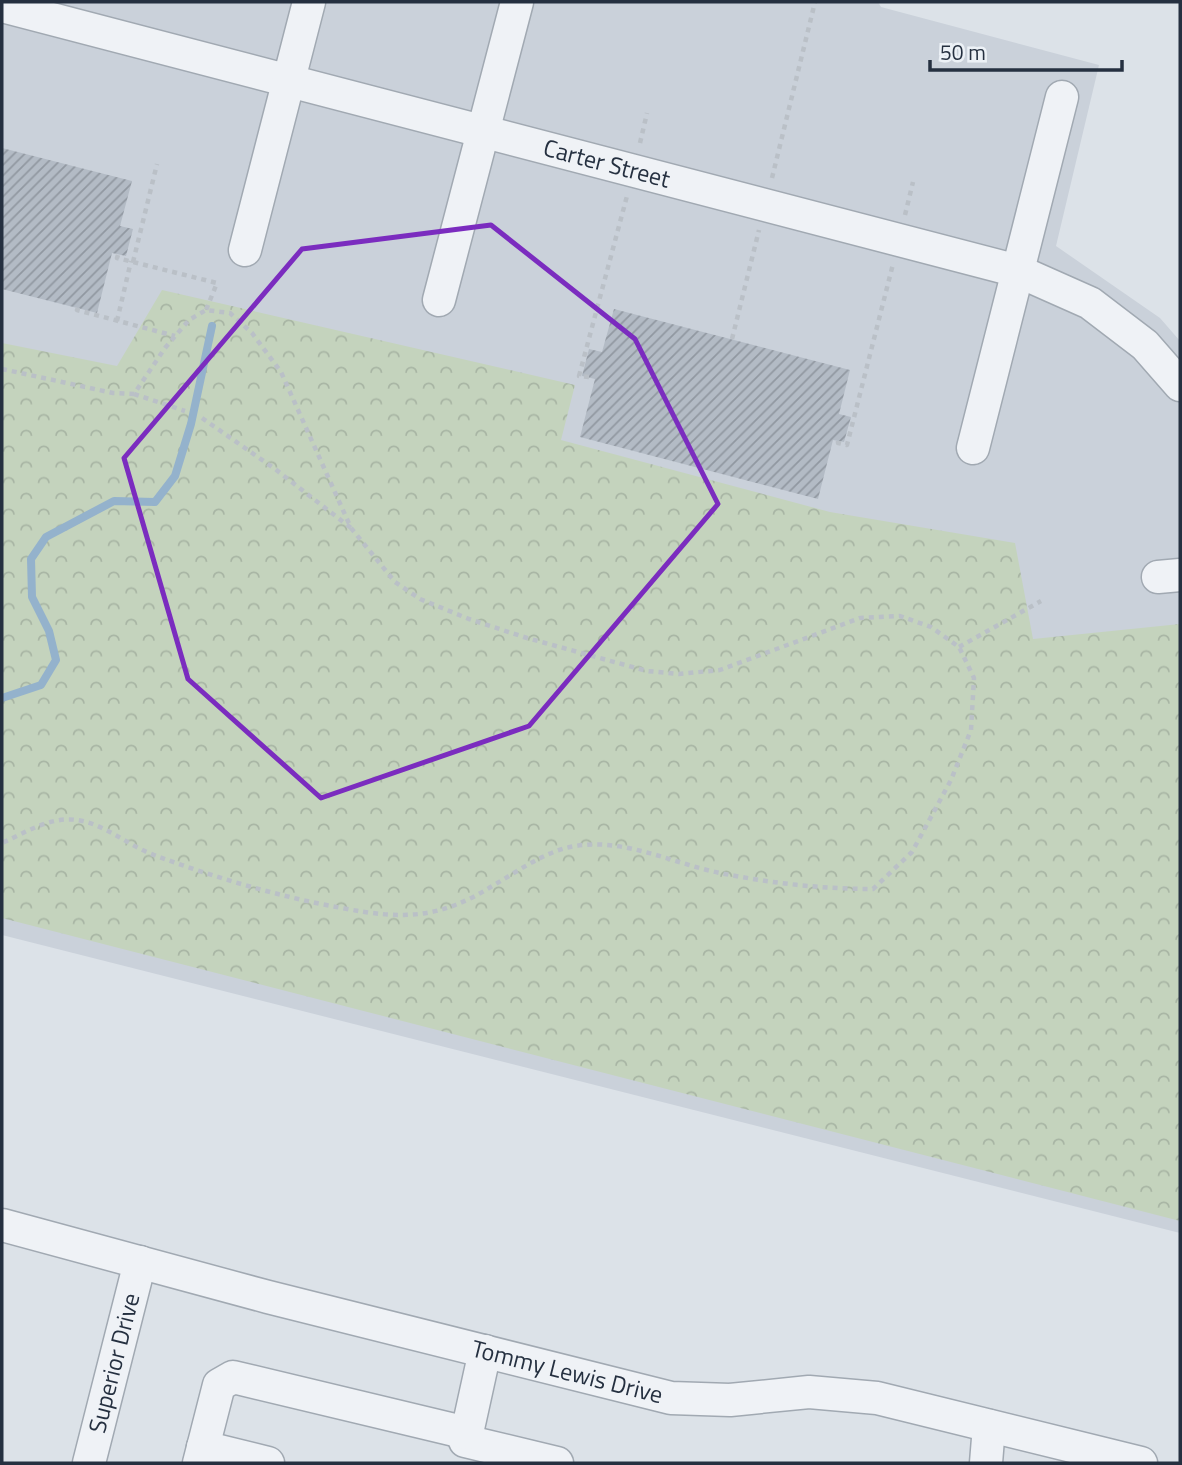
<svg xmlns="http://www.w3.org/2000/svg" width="1182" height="1465" viewBox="0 0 1182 1465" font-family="'Titillium Web',sans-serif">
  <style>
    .built { fill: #cad1da }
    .forest { fill: url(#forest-crowns) }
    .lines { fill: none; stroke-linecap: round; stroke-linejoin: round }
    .stream { stroke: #94b2cc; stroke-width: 8 }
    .building { fill: url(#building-hatch) }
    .minor-casing { stroke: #a1a9b2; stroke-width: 35 }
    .path { stroke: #bac0c7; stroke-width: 4.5; stroke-dasharray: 5 5; stroke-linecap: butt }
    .minor { stroke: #eff2f6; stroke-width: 32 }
    .marked { fill: none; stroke: #7b2cbf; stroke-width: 5; stroke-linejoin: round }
    .labels { text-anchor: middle; stroke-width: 6; stroke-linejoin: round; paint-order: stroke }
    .street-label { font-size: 24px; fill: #253040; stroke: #ecf1f6 }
  </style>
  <defs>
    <pattern id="forest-crowns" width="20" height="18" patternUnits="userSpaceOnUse" patternTransform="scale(1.75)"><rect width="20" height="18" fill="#c4d3bd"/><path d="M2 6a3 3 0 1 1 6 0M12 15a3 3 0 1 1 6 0" fill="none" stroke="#a8b5a4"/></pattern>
    <pattern id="building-hatch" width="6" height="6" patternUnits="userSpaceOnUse" patternTransform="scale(1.75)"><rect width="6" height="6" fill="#b3bbc5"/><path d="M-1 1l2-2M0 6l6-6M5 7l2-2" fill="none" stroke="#9198a1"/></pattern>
  </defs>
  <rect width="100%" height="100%" fill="#dce2e8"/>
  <!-- built -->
  <path class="built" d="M 2,2 L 878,2 L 881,7 L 1099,65 L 1056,246 L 1160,318 L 1180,341 L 1180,1233 L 2,935 Z"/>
  <!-- forest -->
  <path class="forest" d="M 162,290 L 575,385 L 561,440 L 830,512 L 1015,543 L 1033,639 L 1180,624 L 1180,1221 L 2,918 L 2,343 L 117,366 Z"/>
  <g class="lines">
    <!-- stream -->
    <path class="stream" d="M 2,698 L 41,685 L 56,660 L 49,631 L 32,597 L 31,559 L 46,537 L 114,501 L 155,502 L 175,476 L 191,424 L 212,326"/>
  </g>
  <!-- building -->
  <path class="building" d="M 2,148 L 132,181 L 120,226 L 133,229 L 126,256 L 112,253 L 97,313 L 2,289 Z
    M 614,309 L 850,370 L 839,414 L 851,417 L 844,442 L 833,440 L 818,499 L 580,437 L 595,379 L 582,376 L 589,349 L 602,352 Z"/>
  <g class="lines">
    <defs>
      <g id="minor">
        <path id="s1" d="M 2,6 L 1018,271 L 1090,303 L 1145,345 L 1180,385"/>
        <path d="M 245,250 L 309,2"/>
        <path d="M 439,300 L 517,2"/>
        <path d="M 973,448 L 1062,97"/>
        <path d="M 1158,577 L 1180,575"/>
        <path id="s2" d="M 2,1225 L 268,1297 L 671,1398 L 730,1400 L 809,1392 L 877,1398 L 1141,1463"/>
        <path d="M 465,1441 L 557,1463"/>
        <path d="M 203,1447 L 268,1463"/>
        <path id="s3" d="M 89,1463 L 140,1262"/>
        <path d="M 199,1463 L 219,1385 L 233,1377 L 467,1433 L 485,1351"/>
        <path d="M 986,1463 L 989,1426"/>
      </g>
    </defs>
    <!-- minor casing -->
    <use href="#minor" class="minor-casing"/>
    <!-- path -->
    <path class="path" d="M 640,143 L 647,113
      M 772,178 L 815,2
      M 905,215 L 913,182
      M 118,255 L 117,258 L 217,283 L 206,310
      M 133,262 L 157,164
      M 78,308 L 77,310 L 175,336
      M 117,321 L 131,261
      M 732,339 L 759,230
      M 2,369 L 113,393 L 134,394 L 165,348 L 189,320 L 206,310 L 230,313 L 252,333 L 281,372 L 351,528 L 395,582 L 420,599 L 469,619 L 527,638 L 647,671 L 679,674 L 720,670 L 860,618 L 900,616 L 931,627 L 959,647 L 974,678 L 971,730 L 951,780 L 912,852 L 873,889 C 822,889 770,883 720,873 C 671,863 621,836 570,847 C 543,853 518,871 494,885 C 440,919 404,920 342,908 C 280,897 213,877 154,855 C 127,845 105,824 77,820 C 50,816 25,833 2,843
      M 589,377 L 579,376 L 627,196
      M 134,394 L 185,411
      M 202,418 L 275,469 L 351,528
      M 838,441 L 838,443 L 847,445 L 893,264
      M 959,647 L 1041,601"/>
    <!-- minor -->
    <use href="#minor" class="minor"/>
  </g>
  <!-- marked area -->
  <path class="marked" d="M 491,225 L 635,339 L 718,504 L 529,726 L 321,798 L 188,679 L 124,458 L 302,249 Z"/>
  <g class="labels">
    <!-- street labels -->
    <g class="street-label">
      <text dy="8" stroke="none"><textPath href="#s1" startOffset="625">Carter Street</textPath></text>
      <text dy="8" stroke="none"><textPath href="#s3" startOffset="103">Superior Drive</textPath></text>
      <text dy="8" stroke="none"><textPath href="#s2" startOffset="584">Tommy Lewis Drive</textPath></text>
    </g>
  </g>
  <!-- border -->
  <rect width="1182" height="1465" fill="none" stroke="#253040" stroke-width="7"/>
  <!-- scale -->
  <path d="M930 60v10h192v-10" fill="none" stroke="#253040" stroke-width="3.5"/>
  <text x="940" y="60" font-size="21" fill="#253040" stroke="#ecf1f6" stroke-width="5" paint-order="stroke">50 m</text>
</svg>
